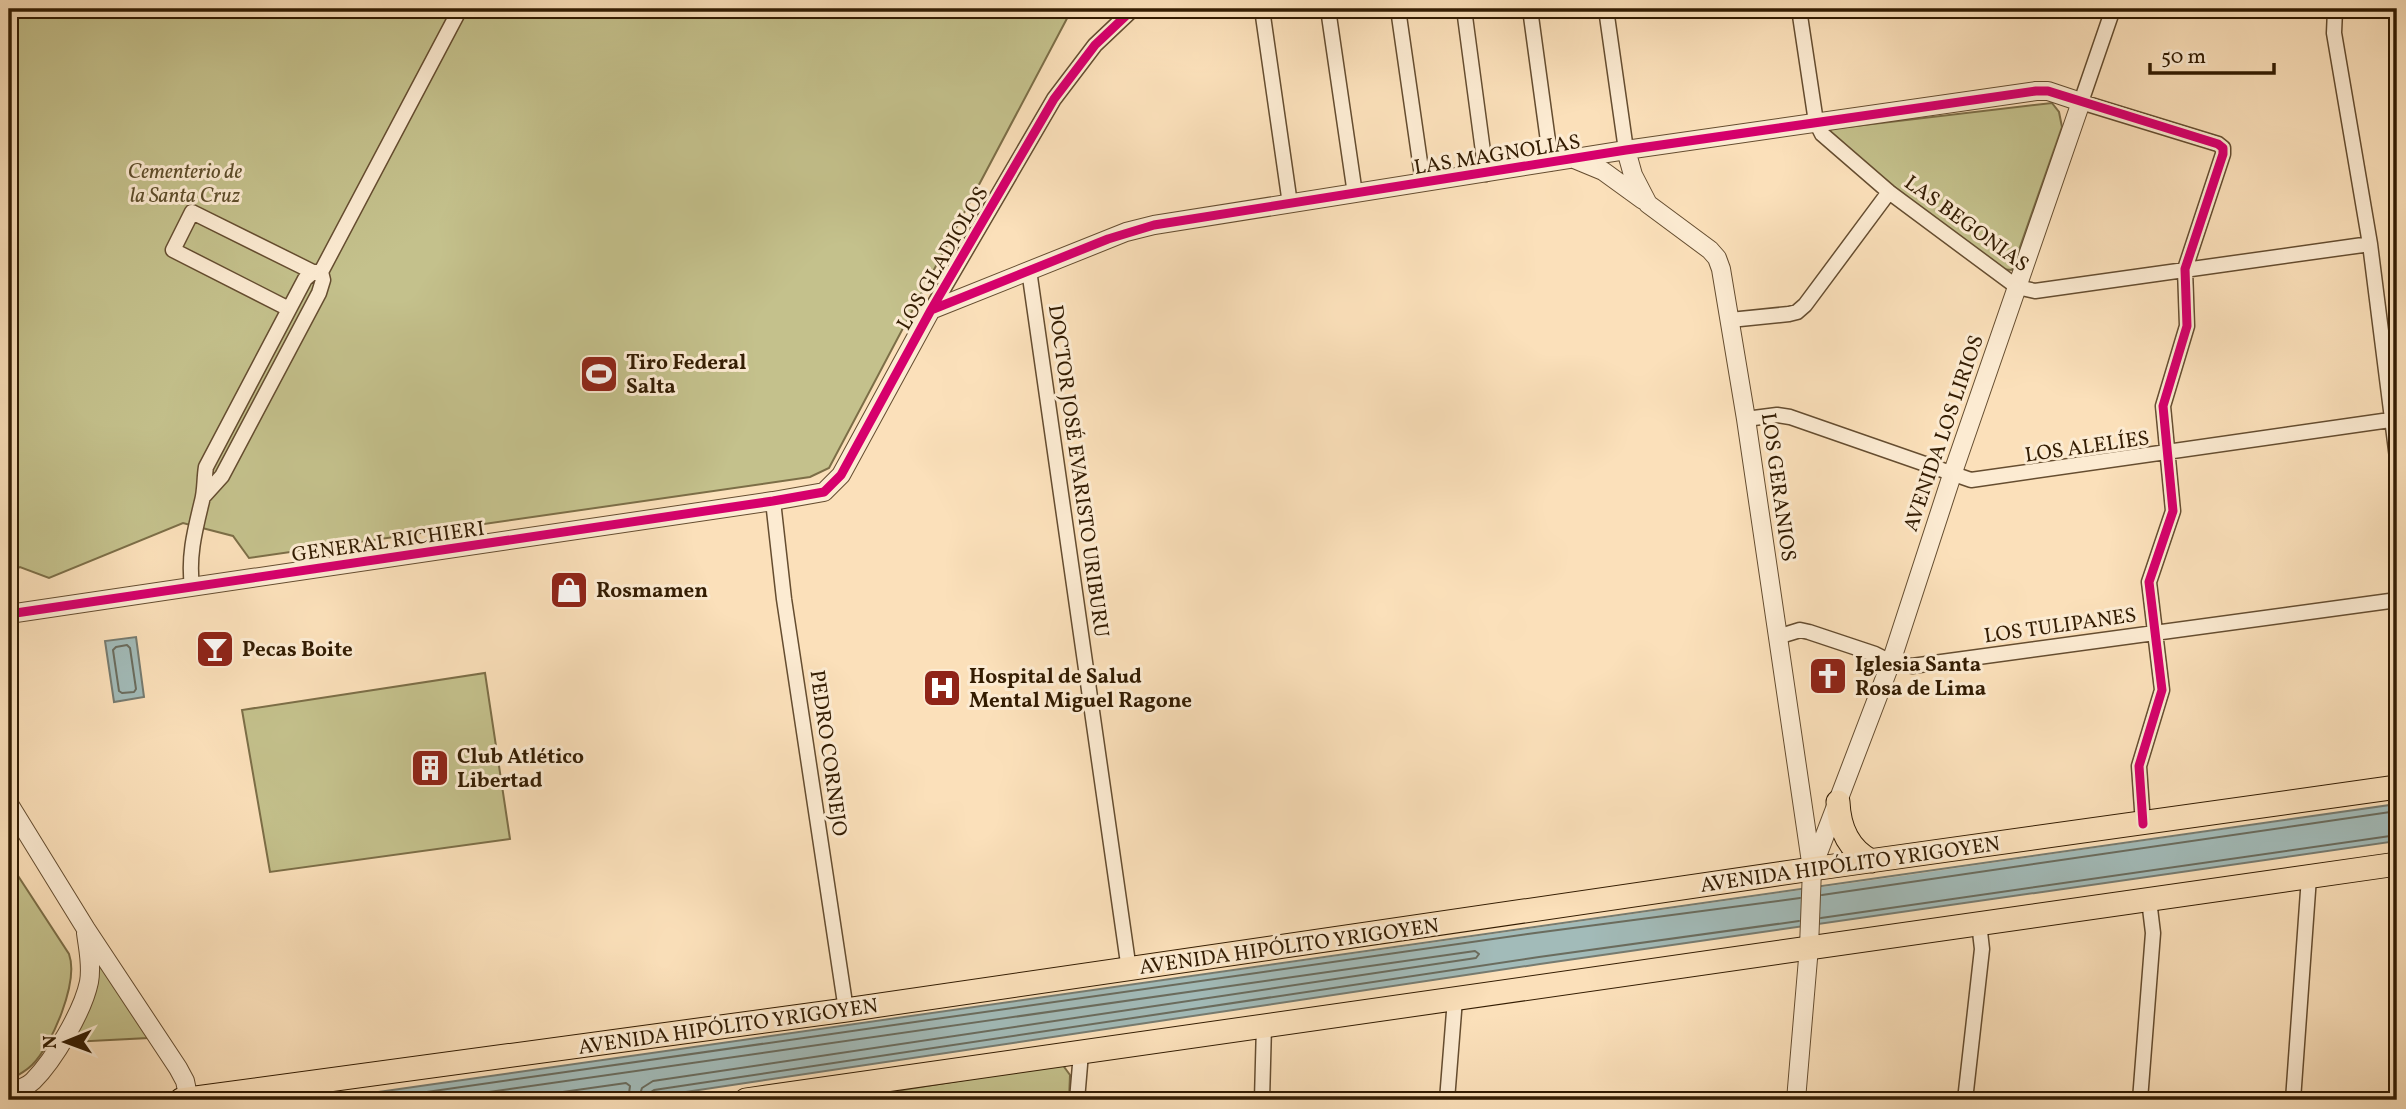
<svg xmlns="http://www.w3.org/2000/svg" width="2406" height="1109" viewBox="0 0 2406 1109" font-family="Vollkorn,serif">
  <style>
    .green { fill: #c4c18c; stroke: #7c6e47; stroke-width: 2 }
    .water { fill: #a2bbb9; stroke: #767b70; stroke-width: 2 }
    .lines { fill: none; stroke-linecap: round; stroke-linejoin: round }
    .shore { stroke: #6a6c5e; stroke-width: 2 }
    .minor-casing { stroke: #654d30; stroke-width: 17 }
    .tertiary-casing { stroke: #654d30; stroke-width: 20 }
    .trunk-casing { stroke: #331c02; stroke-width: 25 }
    .minor { stroke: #fcebd2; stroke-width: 14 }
    .tertiary { stroke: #fcebd2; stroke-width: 18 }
    .trunk { stroke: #fbe0ba; stroke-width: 23 }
    .cycleway-casing { stroke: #fcebd2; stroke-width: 13 }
    .cycleway { stroke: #d6006c; stroke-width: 9 }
    .labels { text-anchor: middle; stroke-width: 6; stroke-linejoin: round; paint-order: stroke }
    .street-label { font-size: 21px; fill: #331c02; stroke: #fcebd2 }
    .park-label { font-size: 21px; font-style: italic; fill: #5e4e2b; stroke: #fcebd2 }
    .poi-label { font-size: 21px; font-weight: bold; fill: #331c02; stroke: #fcebd2; text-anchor: start }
  </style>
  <rect width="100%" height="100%" fill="#fbe0ba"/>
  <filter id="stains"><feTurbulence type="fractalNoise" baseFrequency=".00286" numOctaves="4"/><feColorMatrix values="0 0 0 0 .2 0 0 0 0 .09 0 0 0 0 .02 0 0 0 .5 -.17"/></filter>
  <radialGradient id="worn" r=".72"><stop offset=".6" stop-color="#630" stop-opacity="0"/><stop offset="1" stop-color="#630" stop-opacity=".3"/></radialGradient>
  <!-- green -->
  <path class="green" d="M 9,9 L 1072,9 L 829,468 L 810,477 L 249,558 L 233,536 L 183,523 L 49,578 L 20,567 L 9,572 Z
    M 2052,103 L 2059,112 L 2062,127 L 2012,270 L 1999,269 L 1832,138 L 1830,129 Z
    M 485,673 L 510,839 L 270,872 L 242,710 Z
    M 9,862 L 69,954 C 79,982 52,1045 32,1065 C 25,1072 17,1076 9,1080 Z
    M 99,962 L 148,1038 L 72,1042 L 94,996 Z
    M 1062,1064 L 1070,1075 L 1069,1100 L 840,1100 Z"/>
  <!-- water -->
  <path class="water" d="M 136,637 L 144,697 L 114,702 L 105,641 Z
    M 2397,804 L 2397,841 L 1540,964 L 632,1100 L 322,1100 C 1014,1001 1706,905 2397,804 Z"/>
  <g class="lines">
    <!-- shore -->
    <path class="shore" d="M 127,645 L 130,648 L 136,689 L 134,692 L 122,693 L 119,691 L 113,650 L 116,647 Z
      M 1822,895 L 2397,811
      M 1821,918 L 2397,835
      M 371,1100 L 1535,933 L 1800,898
      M 433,1100 L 1475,951 L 1479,954 L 1476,958 L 653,1081 L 642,1088 L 638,1100
      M 507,1100 L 626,1083 L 630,1086 L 628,1100
      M 647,1100 L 648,1094 L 654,1090 L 1539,957 L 1799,921"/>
    <defs>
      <path id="minor" d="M 1262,9 L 1290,204
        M 1328,9 L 1355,194
        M 1398,9 L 1423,183
        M 1464,9 L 1486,174
        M 1530,9 L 1551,163
        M 1606,9 L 1626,150
        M 1799,9 L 1816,122 L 1822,134 L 1889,192 L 2017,287 L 2035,291 L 2370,244
        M 2113,9 L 2081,102 L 2218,144 L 2223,148 L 2223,154 L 2185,269 L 2187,326 L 2163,406 L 2173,511 L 2149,582 L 2162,690 L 2139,766 L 2143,824
        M 2335,10 L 2334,33 L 2370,244 L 2397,458
        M 1029,270 L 1129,970
        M 321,272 L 460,9
        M 289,309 L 173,250 L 192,212 L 313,272
        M 931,310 L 1054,99 L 1095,45 L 1133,9
        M 1730,320 L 1789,314 L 1797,312 L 1805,305 L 1889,192
        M 1746,419 L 1777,415 L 1790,417 L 1971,480 L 2397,419
        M 773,501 L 784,599 L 846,1010
        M 192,586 C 188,556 195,530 202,501 C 205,490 204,479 206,467 L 305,279 L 313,272 L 321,272 L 323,280 L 319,293 L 222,476 L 203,497
        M 1777,637 L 1800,630 L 1809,632 L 1875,654 L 1891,662 L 1912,666 L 2397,600
        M 1077,1100 L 1081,1053
        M 1262,1100 L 1264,1025
        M 1447,1100 L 1455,999
        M 1965,1100 L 1982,949 L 1979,923
        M 2140,1100 L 2153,933 L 2149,900
        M 2293,1100 L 2309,877"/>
      <path id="tertiary" d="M 1626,150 L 1633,175 L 1648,204 L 1710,250 L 1717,258 L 1721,269 L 1746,419 L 1812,869 L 1809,947 L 1796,1100
        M 1574,159 L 1603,171 L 1643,200
        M 9,614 L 773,501 L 824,492 L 841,475 L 931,310 L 1126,232 L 1154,225 L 1626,150 L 2036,91 L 2048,91 L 2081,102 L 1952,475 L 1891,662 L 1812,869
        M 9,804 L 86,929 L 178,1068 L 185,1081 L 189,1100
        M 9,1092 C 17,1090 27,1087 33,1081 C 54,1060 83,1011 89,982 C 92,965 88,949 86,933"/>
      <path id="trunk" d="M 1838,802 C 1839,827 1848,849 1871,861
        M 181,1100 L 846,1010 L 1812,869 L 2397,787
        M 746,1100 L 2397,864"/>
    </defs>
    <!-- minor casing -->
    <use href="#minor" class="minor-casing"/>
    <!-- tertiary casing -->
    <use href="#tertiary" class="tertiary-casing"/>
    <!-- trunk casing -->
    <use href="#trunk" class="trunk-casing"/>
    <!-- minor -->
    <use href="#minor" class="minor"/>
    <!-- tertiary -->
    <use href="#tertiary" class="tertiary"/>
    <!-- trunk -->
    <use href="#trunk" class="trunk"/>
    <defs>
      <path id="cycleway" d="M 931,310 L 1108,239 L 1154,225 L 1626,150 L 2036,91 L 2048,91 L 2218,144 L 2223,148 L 2223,154 L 2185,269 L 2187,326 L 2163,406 L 2173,511 L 2149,582 L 2162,690 L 2139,766 L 2143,824
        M 9,614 L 773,501 L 824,492 L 841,475 L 931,310 L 1054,99 L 1095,45 L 1133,9"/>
    </defs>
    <!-- cycleway casing -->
    <use href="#cycleway" class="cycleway-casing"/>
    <!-- cycleway -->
    <use href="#cycleway" class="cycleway"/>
  </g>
  <!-- icons -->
  <defs>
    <symbol id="stadium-square" viewBox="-11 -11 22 22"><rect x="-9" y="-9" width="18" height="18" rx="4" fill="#8f2418" stroke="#fcebd2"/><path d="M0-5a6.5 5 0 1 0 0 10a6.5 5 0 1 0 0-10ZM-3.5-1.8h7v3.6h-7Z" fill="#fff"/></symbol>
    <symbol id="shop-square" viewBox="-11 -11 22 22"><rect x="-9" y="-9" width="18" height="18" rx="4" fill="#8f2418" stroke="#fcebd2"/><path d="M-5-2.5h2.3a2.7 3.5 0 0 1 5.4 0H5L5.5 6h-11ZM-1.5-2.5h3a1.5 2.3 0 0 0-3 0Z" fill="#fff"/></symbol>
    <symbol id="bar-square" viewBox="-11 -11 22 22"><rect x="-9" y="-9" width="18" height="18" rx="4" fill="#8f2418" stroke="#fcebd2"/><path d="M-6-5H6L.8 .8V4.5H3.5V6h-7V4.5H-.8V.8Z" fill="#fff"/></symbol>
    <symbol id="church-square" viewBox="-11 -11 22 22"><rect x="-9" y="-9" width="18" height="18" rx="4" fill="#8f2418" stroke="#fcebd2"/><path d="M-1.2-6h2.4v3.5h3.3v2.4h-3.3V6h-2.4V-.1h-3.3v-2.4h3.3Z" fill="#fff"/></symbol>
    <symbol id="hospital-square" viewBox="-11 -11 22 22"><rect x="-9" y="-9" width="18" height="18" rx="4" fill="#8f2418" stroke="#fcebd2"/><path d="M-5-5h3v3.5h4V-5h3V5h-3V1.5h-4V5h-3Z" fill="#fff"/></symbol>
    <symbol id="building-square" viewBox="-11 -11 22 22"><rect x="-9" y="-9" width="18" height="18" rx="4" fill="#8f2418" stroke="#fcebd2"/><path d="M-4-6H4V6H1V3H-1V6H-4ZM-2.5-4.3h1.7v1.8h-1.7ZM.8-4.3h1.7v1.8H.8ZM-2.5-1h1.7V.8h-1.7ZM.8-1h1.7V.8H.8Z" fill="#fff"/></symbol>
  </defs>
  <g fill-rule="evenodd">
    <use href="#stadium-square" x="577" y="352" width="44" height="44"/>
    <use href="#shop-square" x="547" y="568" width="44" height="44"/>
    <use href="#bar-square" x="193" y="627" width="44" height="44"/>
    <use href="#church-square" x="1806" y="654" width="44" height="44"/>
    <use href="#hospital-square" x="920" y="666" width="44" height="44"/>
    <use href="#building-square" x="408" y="746" width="44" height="44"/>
  </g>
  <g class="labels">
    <!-- street labels -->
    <g class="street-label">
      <text transform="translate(1497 154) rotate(-9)" y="7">LAS MAGNOLIAS</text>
      <text transform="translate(1967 223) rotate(36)" y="7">LAS BEGONIAS</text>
      <text transform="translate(942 258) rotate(-60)" y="7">LOS GLADIOLOS</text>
      <text transform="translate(1943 433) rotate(-71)" y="7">AVENIDA LOS LIRIOS</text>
      <text transform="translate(2087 446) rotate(-8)" y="7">LOS ALELÍES</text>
      <text transform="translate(1079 471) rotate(82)" y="7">DOCTOR JOSÉ EVARISTO URIBURU</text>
      <text transform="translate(1779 487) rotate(82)" y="7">LOS GERANIOS</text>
      <text transform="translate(388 541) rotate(-8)" y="7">GENERAL RICHIERI</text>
      <text transform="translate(2060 625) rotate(-8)" y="7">LOS TULIPANES</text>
      <text transform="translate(829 753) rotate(82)" y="7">PEDRO CORNEJO</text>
      <text transform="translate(1850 864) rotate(-8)" y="7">AVENIDA HIPÓLITO YRIGOYEN</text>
      <text transform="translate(1289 946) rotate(-8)" y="7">AVENIDA HIPÓLITO YRIGOYEN</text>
      <text transform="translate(728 1026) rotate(-8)" y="7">AVENIDA HIPÓLITO YRIGOYEN</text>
    </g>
    <!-- park labels -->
    <g class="park-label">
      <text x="185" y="178">Cementerio de<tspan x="185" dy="24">la Santa Cruz</tspan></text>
    </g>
    <!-- poi labels -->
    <g class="poi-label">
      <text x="626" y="369">Tiro Federal<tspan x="626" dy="24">Salta</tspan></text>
      <text x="596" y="597">Rosmamen</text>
      <text x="242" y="656">Pecas Boite</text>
      <text x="1855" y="671">Iglesia Santa<tspan x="1855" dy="24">Rosa de Lima</tspan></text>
      <text x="969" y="683">Hospital de Salud<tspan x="969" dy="24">Mental Miguel Ragone</tspan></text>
      <text x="457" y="763">Club Atlético<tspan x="457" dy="24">Libertad</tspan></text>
    </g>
  </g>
  <!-- margin -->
  <rect width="2406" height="1109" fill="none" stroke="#fbe0ba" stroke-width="35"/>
  <rect x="10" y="10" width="2385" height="1088" fill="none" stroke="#331c02" stroke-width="3.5"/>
  <rect x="18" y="18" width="2371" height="1074" fill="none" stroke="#331c02" stroke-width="2"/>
  <!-- north arrow -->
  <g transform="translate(66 1042) rotate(269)" stroke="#fcebd2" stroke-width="5" paint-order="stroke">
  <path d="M0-5L12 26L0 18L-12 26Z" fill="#331c02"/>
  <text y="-10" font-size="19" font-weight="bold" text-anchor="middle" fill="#331c02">N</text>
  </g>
  <!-- scale -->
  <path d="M2150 63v10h124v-10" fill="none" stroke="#331c02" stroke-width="3.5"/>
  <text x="2161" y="63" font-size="21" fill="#331c02" stroke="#fcebd2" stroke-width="5" paint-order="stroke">50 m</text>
  <rect width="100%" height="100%" filter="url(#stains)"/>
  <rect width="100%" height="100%" fill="url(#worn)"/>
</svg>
